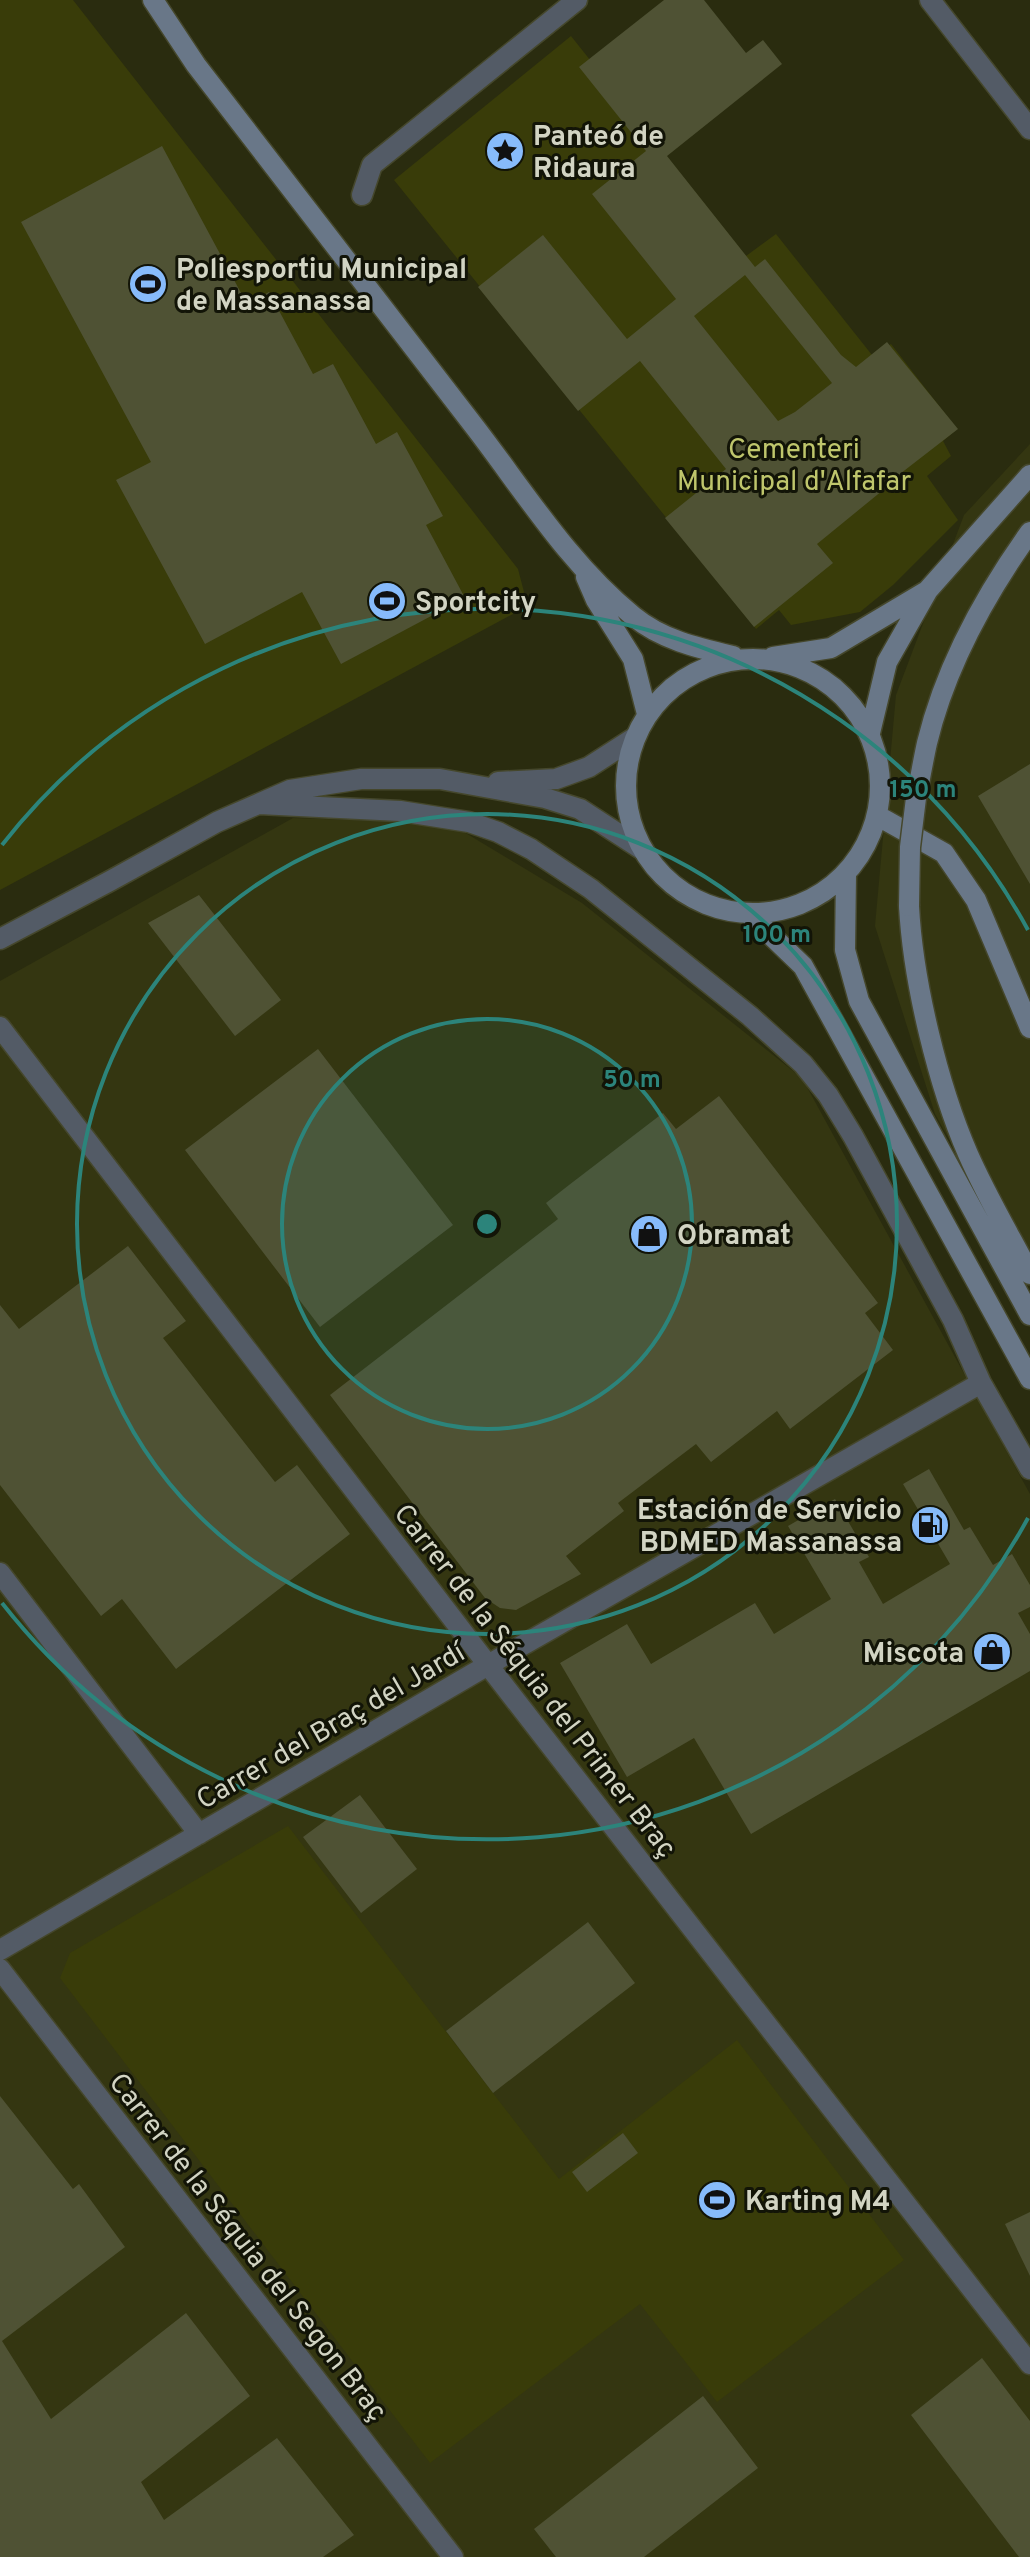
<svg xmlns="http://www.w3.org/2000/svg" width="1030" height="2557" viewBox="0 0 1030 2557" font-family="Overpass,sans-serif">
  <style>
    .built { fill: #343611 }
    .green { fill: #393c09 }
    .building { fill: #4f5234; fill-rule: evenodd }
    .lines { fill: none; stroke-linecap: round; stroke-linejoin: round }
    .street-casing { stroke: #45472c; stroke-width: 23 }
    .secondary-casing { stroke: #45472c; stroke-width: 23 }
    .street { stroke: #535b66; stroke-width: 20 }
    .secondary { stroke: #697788; stroke-width: 20 }
    .secondary-bridge-casing { stroke: #45472c; stroke-width: 23; stroke-linecap: butt }
    .secondary-bridge { stroke: #697788; stroke-width: 20 }
    .ring { fill: none; stroke: #2c847b; stroke-width: 4 }
    .labels { text-anchor: middle; stroke-width: 6; stroke-linejoin: round; paint-order: stroke }
    .poi-label { font-size: 28px; font-weight: bold; fill: #d2d4c3; stroke: #121407; text-anchor: start }
    .park-label { font-size: 28px; fill: #bfc66c; stroke: #121407 }
    .street-label { font-size: 28px; fill: #d2d4c3; stroke: #121407 }
    .centre { fill: #2c847b; stroke: #121407; stroke-width: 4 }
    .ring-label { font-size: 24px; text-anchor: middle; font-weight: bold; fill: #2c847b; stroke: #121407; stroke-width: 6; stroke-linejoin: round; paint-order: stroke }
  </style>
  <rect width="100%" height="100%" fill="#2a2c0f"/>
  <!-- built -->
  <path class="built" d="M 1030,444 L 1030,1284 L 935,1114 L 875,926 L 896,695 L 964,515 Z
    M 293,818 L 449,823 L 582,903 L 802,1078 L 1030,1494 L 1030,2557 L 0,2557 L 0,981 Z"/>
  <!-- green -->
  <path class="green" d="M 0,0 L 73,0 L 518,569 L 524,592 L 513,614 L 0,890 Z
    M 571,36 L 746,256 L 776,234 L 872,355 L 891,344 L 957,429 L 943,441 L 951,456 L 927,476 L 958,520 L 893,585 L 860,612 L 791,625 L 779,610 L 756,629 L 394,180 Z
    M 288,1826 L 559,2179 L 737,2040 L 904,2260 L 717,2402 L 640,2304 L 430,2463 L 60,1978 L 70,1953 Z"/>
  <!-- building -->
  <path class="building" d="M 664,0 L 704,0 L 746,53 L 763,40 L 782,64 L 667,156 L 755,267 L 765,259 L 841,355 L 856,367 L 887,342 L 958,429 L 887,484 L 888,486 L 817,544 L 833,563 L 754,627 L 665,518 L 726,469 L 640,361 L 578,411 L 478,287 L 543,235 L 627,339 L 676,299 L 592,194 L 646,151 L 579,67 ZM 745,275 L 832,383 L 795,412 L 778,421 L 694,316 Z
    M 162,146 L 247,304 L 269,292 L 313,374 L 333,364 L 376,444 L 397,432 L 443,516 L 426,525 L 465,598 L 341,664 L 302,592 L 205,644 L 116,480 L 151,462 L 21,222 Z
    M 1030,764 L 1030,884 L 978,796 Z
    M 199,895 L 281,1000 L 235,1036 L 148,923 Z
    M 318,1049 L 453,1225 L 320,1327 L 185,1150 Z
    M 719,1096 L 878,1303 L 865,1313 L 893,1350 L 790,1429 L 777,1411 L 711,1462 L 696,1444 L 618,1503 L 624,1511 L 566,1556 L 581,1574 L 516,1610 L 500,1608 L 485,1598 L 330,1395 L 558,1219 L 546,1203 L 569,1185 L 663,1113 L 676,1129 Z
    M 128,1246 L 186,1321 L 163,1338 L 222,1414 L 275,1482 L 297,1465 L 350,1534 L 176,1669 L 122,1599 L 101,1616 L 0,1485 L 0,1305 L 19,1329 Z
    M 929,1469 L 964,1530 L 970,1527 L 993,1565 L 1012,1554 L 1030,1585 L 1030,1607 L 1018,1613 L 1030,1634 L 1030,1671 L 751,1834 L 694,1738 L 627,1777 L 560,1663 L 627,1624 L 651,1664 L 755,1603 L 774,1634 L 831,1599 L 788,1526 L 835,1499 L 869,1557 L 859,1562 L 883,1604 L 950,1564 L 903,1484 Z
    M 360,1795 L 417,1869 L 361,1913 L 303,1837 Z
    M 588,1922 L 635,1983 L 493,2093 L 446,2031 Z
    M 0,2096 L 73,2189 L 79,2184 L 125,2247 L 2,2341 L 51,2419 L 186,2313 L 250,2396 L 141,2482 L 164,2520 L 277,2438 L 354,2535 L 323,2557 L 0,2557 Z
    M 623,2133 L 638,2153 L 587,2192 L 572,2172 Z
    M 1030,2212 L 1030,2276 L 1005,2224 Z
    M 982,2358 L 1030,2421 L 1030,2557 L 1019,2557 L 911,2415 Z
    M 703,2396 L 758,2468 L 644,2557 L 556,2557 L 534,2529 Z"/>
  <g class="lines">
    <defs>
      <path id="street" d="M 930,0 L 1030,129
        M 362,195 L 372,165 L 577,0
        M 498,782 L 556,779 L 589,767 L 634,738
        M 259,804 L 400,811 L 469,822 L 498,832 L 531,849 L 591,889 L 750,1016 L 803,1064 L 828,1095 L 853,1136 L 953,1320 L 981,1383 L 1030,1469
        M 0,939 L 110,881 L 217,822 L 290,790 L 361,779 L 440,779 L 545,798 L 580,809 L 643,850
        M 0,1027 L 488,1665 L 1030,2364
        M 0,1573 L 199,1834
        M 0,1950 L 488,1665 L 981,1383
        M 0,1969 L 453,2557"/>
      <path id="secondary" d="M 153,0 L 196,65 C 288,185 381,305 474,426 C 524,491 569,564 633,616 C 662,640 698,648 733,656
        M 586,577 L 596,600 L 633,659 L 647,714
        M 773,657 L 831,648 L 925,592
        M626 786a127 127 0 1 1 254 0a127 127 0 1 1-254 0Z
        M 870,733 L 887,662 L 928,590 L 1030,475
        M 916,798 C 920,780 923,761 927,743 C 945,668 985,595 1030,532
        M 878,816 L 944,853 L 976,900 L 1030,1028
        M 846,875 L 845,950 L 859,1001 L 1030,1315
        M 909,906 C 913,982 938,1085 968,1154 C 986,1195 1009,1234 1030,1274
        M 748,913 L 803,966 L 1030,1379"/>
    </defs>
    <!-- street casing -->
    <use href="#street" class="street-casing"/>
    <!-- secondary casing -->
    <use href="#secondary" class="secondary-casing"/>
    <!-- street -->
    <use href="#street" class="street"/>
    <!-- secondary -->
    <use href="#secondary" class="secondary"/>
    <defs>
      <path id="secondary-bridge" d="M 909,906 L 910,847 L 916,798"/>
    </defs>
    <!-- secondary-bridge casing -->
    <use href="#secondary-bridge" class="secondary-bridge-casing"/>
    <!-- secondary-bridge -->
    <use href="#secondary-bridge" class="secondary-bridge"/>
  </g>
  <!-- distance rings -->
  <circle cx="487" cy="1224" r="205" fill="#2c847b" fill-opacity=".12"/>
  <g class="ring">
    <circle cx="487" cy="1224" r="205"/>
    <circle cx="487" cy="1224" r="410"/>
    <path d="M1028 1518A616 616 0 0 1 2 1603M2 845A616 616 0 0 1 1028 930"/>
  </g>
  <!-- icons -->
  <defs>
    <symbol id="sight-disc" viewBox="-11 -11 22 22"><circle r="9.5" fill="#87bbfb" stroke="#121407"/><path d="M0-6L1.8-2.2L6-1.7L2.9 1.2L3.7 5.4L0 3.3L-3.7 5.4L-2.9 1.2L-6-1.7L-1.8-2.2Z" fill="#111"/></symbol>
    <symbol id="stadium-disc" viewBox="-11 -11 22 22"><circle r="9.5" fill="#87bbfb" stroke="#121407"/><path d="M0-5a6.5 5 0 1 0 0 10a6.5 5 0 1 0 0-10ZM-3.5-1.8h7v3.6h-7Z" fill="#111"/></symbol>
    <symbol id="shop-disc" viewBox="-11 -11 22 22"><circle r="9.5" fill="#87bbfb" stroke="#121407"/><path d="M-5-2.5h2.3a2.7 3.5 0 0 1 5.4 0H5L5.5 6h-11ZM-1.5-2.5h3a1.5 2.3 0 0 0-3 0Z" fill="#111"/></symbol>
    <symbol id="fuel-disc" viewBox="-11 -11 22 22"><circle r="9.5" fill="#87bbfb" stroke="#121407"/><path d="M-5.5-6h7V0h2V4h1.3V-2.5L3-4.5l.8-.8L6-3V5H2.5V1h-1V6h-7ZM-4.2-4.7v3.2H.2V-4.7Z" fill="#111"/></symbol>
  </defs>
  <g fill-rule="evenodd">
    <use href="#sight-disc" x="483" y="129" width="44" height="44"/>
    <use href="#stadium-disc" x="126" y="262" width="44" height="44"/>
    <use href="#stadium-disc" x="365" y="579" width="44" height="44"/>
    <use href="#shop-disc" x="627" y="1212" width="44" height="44"/>
    <use href="#fuel-disc" x="908" y="1503" width="44" height="44"/>
    <use href="#shop-disc" x="970" y="1630" width="44" height="44"/>
    <use href="#stadium-disc" x="695" y="2178" width="44" height="44"/>
  </g>
  <g class="labels">
    <!-- poi labels -->
    <g class="poi-label">
      <text x="533" y="145">Panteó de<tspan x="533" dy="32">Ridaura</tspan></text>
      <text x="176" y="278">Poliesportiu Municipal<tspan x="176" dy="32">de Massanassa</tspan></text>
      <text x="415" y="611">Sportcity</text>
      <text x="677" y="1244">Obramat</text>
      <text x="902" y="1519" text-anchor="end">Estación de Servicio<tspan x="902" dy="32">BDMED Massanassa</tspan></text>
      <text x="964" y="1662" text-anchor="end">Miscota</text>
      <text x="745" y="2210">Karting M4</text>
    </g>
    <!-- park labels -->
    <g class="park-label">
      <text x="794" y="458">Cementeri<tspan x="794" dy="32">Municipal d'Alfafar</tspan></text>
    </g>
    <!-- street labels -->
    <g class="street-label">
      <text transform="translate(536 1680) rotate(52)" y="10">Carrer de la Séquia del Primer Braç</text>
      <text transform="translate(330 1725) rotate(-30)" y="10">Carrer del Braç del Jardí</text>
      <text transform="translate(249 2246) rotate(52)" y="10">Carrer de la Séquia del Segon Braç</text>
    </g>
  </g>
  <circle cx="487" cy="1224" r="12" class="centre"/>
  <g class="ring-label">
    <text x="923" y="797">150 m</text>
    <text x="777" y="942">100 m</text>
    <text x="632" y="1087">50 m</text>
  </g>
</svg>
